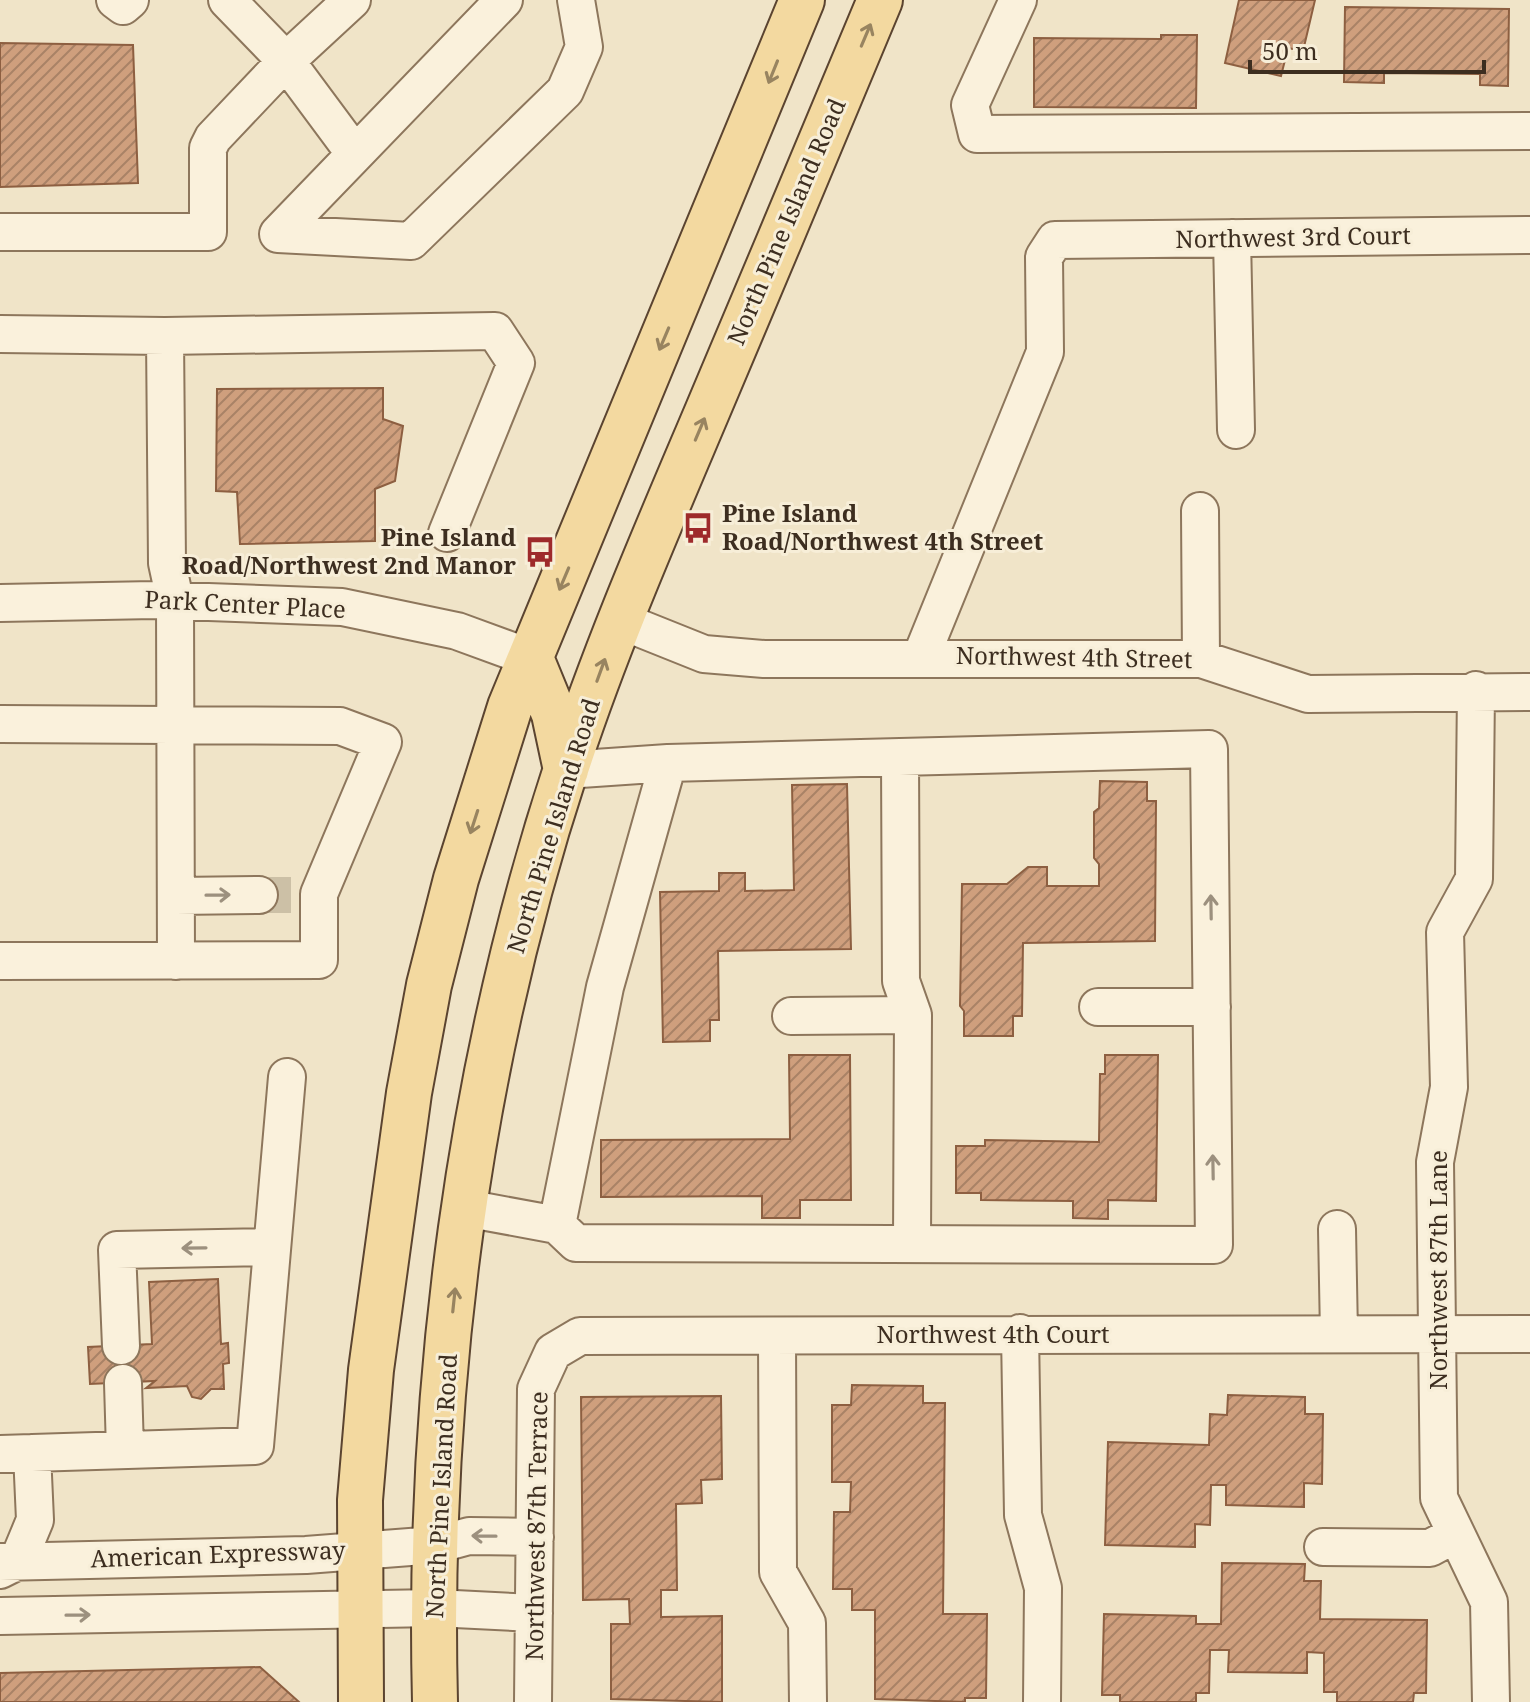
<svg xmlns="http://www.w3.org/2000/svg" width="1530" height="1702" viewBox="0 0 1530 1702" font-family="'Noto Serif',serif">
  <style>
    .building { fill: url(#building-hatch); stroke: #8d5f41; stroke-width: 2 }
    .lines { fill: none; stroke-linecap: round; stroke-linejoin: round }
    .minor-tunnel { stroke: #ccc0a6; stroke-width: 36; stroke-dasharray: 36 18; stroke-linecap: butt }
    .minor-casing { stroke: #8d765c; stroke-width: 40 }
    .major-casing { stroke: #5b4430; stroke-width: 48 }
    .minor { stroke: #faf1dc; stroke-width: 36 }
    .major { stroke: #f3d9a0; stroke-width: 44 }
    .oneway { stroke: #988460 }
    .oneway2 { stroke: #9c907e }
    .labels { text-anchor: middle; stroke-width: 6; stroke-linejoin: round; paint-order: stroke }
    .street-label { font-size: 24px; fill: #3d2e20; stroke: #f7eed8 }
    .poi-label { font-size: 24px; font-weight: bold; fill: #3d2e20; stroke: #f7eed8; text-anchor: start }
  </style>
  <defs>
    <pattern id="building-hatch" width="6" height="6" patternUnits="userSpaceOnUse" patternTransform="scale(2)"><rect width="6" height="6" fill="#cf9f7d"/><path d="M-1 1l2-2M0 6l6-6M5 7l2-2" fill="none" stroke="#a98266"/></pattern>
  </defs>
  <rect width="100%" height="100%" fill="#f0e4c8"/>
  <!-- building -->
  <path class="building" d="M 1239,0 L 1315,0 L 1303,51 L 1288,48 L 1281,76 L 1225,63 Z
    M 1345,7 L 1509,9 L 1508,86 L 1480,85 L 1480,74 L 1384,73 L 1384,83 L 1344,82 Z
    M 1161,35 L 1197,35 L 1196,108 L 1034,107 L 1034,38 L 1161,39 Z
    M 0,43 L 133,45 L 138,183 L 0,187 Z
    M 383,388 L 383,419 L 403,426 L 395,481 L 375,489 L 375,541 L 240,544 L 237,492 L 216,491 L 217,389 Z
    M 1100,781 L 1147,782 L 1147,801 L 1156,801 L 1155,941 L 1023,943 L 1022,1016 L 1013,1016 L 1013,1036 L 964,1036 L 964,1011 L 960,1006 L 962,884 L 1007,884 L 1028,867 L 1047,867 L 1047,886 L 1099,886 L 1099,864 L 1094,858 L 1094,812 L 1099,808 Z
    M 847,784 L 851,949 L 718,951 L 719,1020 L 710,1020 L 710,1041 L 663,1042 L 660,892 L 719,891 L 719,873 L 745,873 L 745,891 L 794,890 L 792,785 Z
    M 789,1055 L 850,1055 L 851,1200 L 800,1200 L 800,1218 L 762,1218 L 762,1196 L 601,1197 L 601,1140 L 790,1139 Z
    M 1105,1055 L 1158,1055 L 1156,1201 L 1108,1200 L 1108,1219 L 1073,1218 L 1073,1201 L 981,1200 L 981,1193 L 956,1193 L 956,1146 L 985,1146 L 985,1140 L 1099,1142 L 1100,1074 L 1105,1074 Z
    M 218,1279 L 221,1344 L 228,1343 L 229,1363 L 223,1364 L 224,1389 L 211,1389 L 201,1399 L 192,1397 L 187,1386 L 146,1388 L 155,1381 L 90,1384 L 88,1347 L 152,1344 L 149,1282 Z
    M 852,1385 L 923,1386 L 923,1403 L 945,1403 L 943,1614 L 987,1614 L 986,1698 L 965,1698 L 965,1702 L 875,1699 L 875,1610 L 852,1610 L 852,1589 L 833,1589 L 834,1512 L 850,1512 L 851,1482 L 832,1482 L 832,1405 L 851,1405 Z
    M 1228,1395 L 1305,1397 L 1305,1414 L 1323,1414 L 1322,1484 L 1304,1483 L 1304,1507 L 1226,1505 L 1226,1485 L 1211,1485 L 1210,1525 L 1195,1524 L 1195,1547 L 1105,1545 L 1108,1442 L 1209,1445 L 1210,1414 L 1227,1415 Z
    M 721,1396 L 722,1479 L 701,1480 L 702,1503 L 676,1504 L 677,1590 L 661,1590 L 661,1617 L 722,1616 L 722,1702 L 611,1699 L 611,1624 L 630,1624 L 629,1599 L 583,1600 L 581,1397 Z
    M 1222,1563 L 1305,1564 L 1304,1581 L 1321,1581 L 1320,1619 L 1427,1620 L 1426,1693 L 1414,1693 L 1413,1702 L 1337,1702 L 1337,1692 L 1324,1692 L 1324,1653 L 1307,1652 L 1307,1673 L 1228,1672 L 1229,1650 L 1210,1650 L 1209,1693 L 1196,1693 L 1196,1702 L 1120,1702 L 1120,1695 L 1102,1695 L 1104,1614 L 1196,1616 L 1196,1624 L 1221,1624 Z
    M 260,1667 L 299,1702 L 0,1702 L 0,1673 Z"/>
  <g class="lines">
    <!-- minor-tunnel -->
    <path class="minor-tunnel" d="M 259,895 L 291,895"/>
    <defs>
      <path id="minor" d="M 115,0 L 123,6 L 130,0
        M 227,0 L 286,61 L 352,0
        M 504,0 L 278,234 L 411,241 L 565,91 L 584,47 L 576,0
        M 1018,0 L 970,105 L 977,134 L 1530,131
        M 0,232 L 208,232 L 208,148 L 213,138 L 286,61 L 355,154
        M 1232,238 L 1236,430
        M 0,334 L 165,336
        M 1200,511 L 1201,659
        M 0,603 L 154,600 L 342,607 L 457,631 L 531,658
        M 619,620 L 704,654 L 764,659 L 1201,659 L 1308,694 L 1530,692
        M 921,657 L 1045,352 L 1044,257 L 1055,240 L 1530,235
        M 1476,690 L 1474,879 L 1445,932 L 1449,1087 L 1435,1162 L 1439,1498 L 1489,1602 L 1491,1702
        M 0,724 L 340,726 L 383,742 L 319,894 L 319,960 L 0,961
        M 900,757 L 901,981 L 913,1015 L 912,1244
        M 176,896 L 259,895
        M 176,961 L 175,600 L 167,563 L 165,336 L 495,331 L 516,363 L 447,533
        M 1098,1007 L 1212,1007
        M 791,1016 L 913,1015
        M 465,1208 L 557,1225 L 605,987 L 668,763 L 566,770
        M 557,1225 L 576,1243 L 1214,1245 L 1209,749 L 668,763
        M 1337,1229 L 1339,1334
        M 1020,1333 L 1023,1515 L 1043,1588 L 1042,1702
        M 777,1337 L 778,1572 L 807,1623 L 808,1702
        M 121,1346 L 117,1250 L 272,1247
        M 123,1383 L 125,1450
        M 0,1454 L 255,1446 L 287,1077
        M 1323,1547 L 1430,1548 L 1456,1534
        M 0,1562 L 306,1555 L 436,1545 L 469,1536 L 535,1537
        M 0,1570 L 18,1561 L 35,1520 L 32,1453
        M 0,1616 L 435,1608 L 534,1613
        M 533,1702 L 536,1389 L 553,1352 L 580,1336 L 1530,1334"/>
      <path id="major" d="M 531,658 L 554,714 L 566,770
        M 361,1702 L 360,1500 L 371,1370 L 409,1093 L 429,985 L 456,879 L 510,707 L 802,0
        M 435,1702 C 427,1389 468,1067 566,769 C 606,647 657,530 707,412 C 765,275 823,137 880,0"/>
    </defs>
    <!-- minor casing -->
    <use href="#minor" class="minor-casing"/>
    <!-- major casing -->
    <use href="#major" class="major-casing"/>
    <!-- minor -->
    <use href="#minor" class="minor"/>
    <!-- major -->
    <use href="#major" class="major"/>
  </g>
  <!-- one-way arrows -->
  <defs><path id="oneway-shaft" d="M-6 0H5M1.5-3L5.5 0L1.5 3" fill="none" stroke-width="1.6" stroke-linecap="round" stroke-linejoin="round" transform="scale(2)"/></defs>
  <g class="oneway">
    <use href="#oneway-shaft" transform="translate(866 35) rotate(-67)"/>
    <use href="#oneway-shaft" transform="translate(773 72) rotate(112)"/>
    <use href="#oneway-shaft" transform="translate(664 339) rotate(113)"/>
    <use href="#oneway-shaft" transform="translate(700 429) rotate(-67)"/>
    <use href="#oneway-shaft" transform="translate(564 579) rotate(113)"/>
    <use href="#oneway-shaft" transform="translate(601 670) rotate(-70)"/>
    <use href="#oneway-shaft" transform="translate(474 822) rotate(108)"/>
    <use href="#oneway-shaft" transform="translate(454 1300) rotate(-84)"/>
  </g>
  <g class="oneway2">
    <use href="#oneway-shaft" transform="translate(218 895) rotate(-1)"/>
    <use href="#oneway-shaft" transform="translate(1211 907) rotate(-91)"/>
    <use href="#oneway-shaft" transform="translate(1213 1167) rotate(-91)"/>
    <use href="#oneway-shaft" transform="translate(194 1248) rotate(179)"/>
    <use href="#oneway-shaft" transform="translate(484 1536) rotate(-179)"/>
    <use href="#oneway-shaft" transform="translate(78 1615) rotate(-1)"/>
  </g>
  <!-- icons -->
  <defs>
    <symbol id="bus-bare" viewBox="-9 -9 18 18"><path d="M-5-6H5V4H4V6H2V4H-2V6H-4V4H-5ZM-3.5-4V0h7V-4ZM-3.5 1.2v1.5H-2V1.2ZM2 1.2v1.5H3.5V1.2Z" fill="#9e2a2b" stroke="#f7eed8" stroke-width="2.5" paint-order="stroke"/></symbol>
  </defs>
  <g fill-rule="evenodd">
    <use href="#bus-bare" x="676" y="506" width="44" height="44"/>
    <use href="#bus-bare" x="518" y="530" width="44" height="44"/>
  </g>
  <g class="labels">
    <!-- street labels -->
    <g class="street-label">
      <text transform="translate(787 222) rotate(-67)" y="8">North Pine Island Road</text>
      <text transform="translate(1293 238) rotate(-1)" y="8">Northwest 3rd Court</text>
      <text transform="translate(245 605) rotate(3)" y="8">Park Center Place</text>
      <text transform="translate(1074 658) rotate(1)" y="8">Northwest 4th Street</text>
      <text transform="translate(554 826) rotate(-73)" y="8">North Pine Island Road</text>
      <text transform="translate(1439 1270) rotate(-90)" y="8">Northwest 87th Lane</text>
      <text x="993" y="1343">Northwest 4th Court</text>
      <text transform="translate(442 1486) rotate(-87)" y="8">North Pine Island Road</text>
      <text transform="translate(537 1526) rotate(-89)" y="8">Northwest 87th Terrace</text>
      <text transform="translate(218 1555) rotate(-2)" y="8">American Expressway</text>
    </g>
    <!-- poi labels -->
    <g class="poi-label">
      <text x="722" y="522">Pine Island<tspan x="722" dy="28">Road/Northwest 4th Street</tspan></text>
      <text x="516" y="546" text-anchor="end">Pine Island<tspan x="516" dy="28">Road/Northwest 2nd Manor</tspan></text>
    </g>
  </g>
  <!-- scale -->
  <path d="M1250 60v12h234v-12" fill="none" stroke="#3d2e20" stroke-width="4"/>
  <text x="1262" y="60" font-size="24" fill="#3d2e20" stroke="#f7eed8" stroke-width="6" paint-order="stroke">50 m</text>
</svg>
